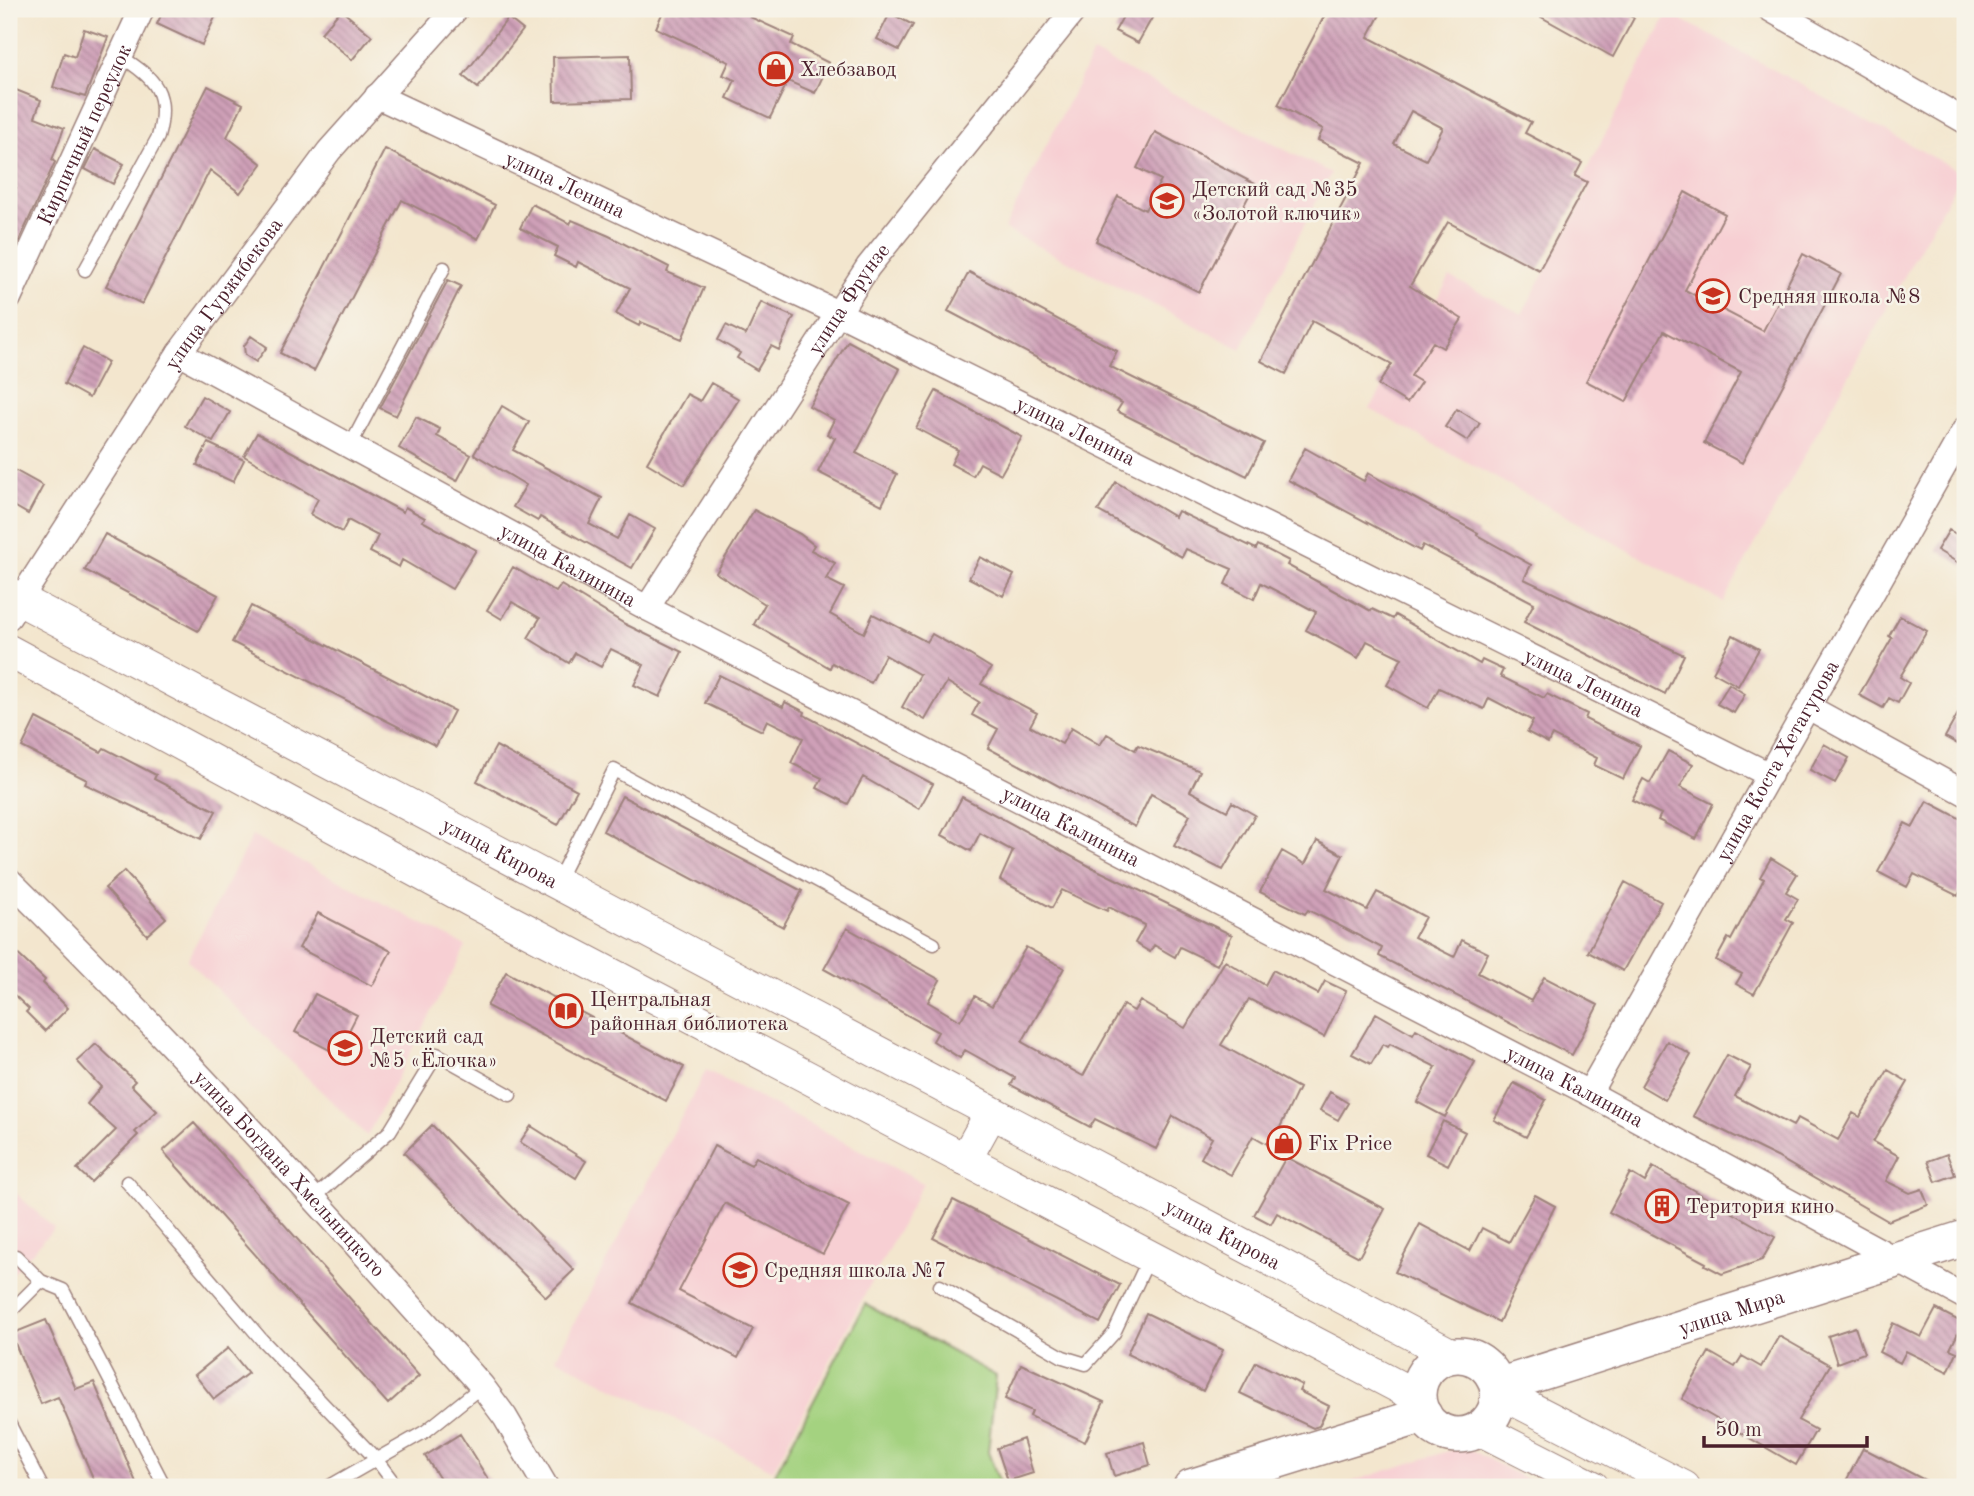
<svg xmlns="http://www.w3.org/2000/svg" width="1974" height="1496" viewBox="0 0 1974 1496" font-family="'Old Standard TT',serif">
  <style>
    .built { fill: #f7cfd3 }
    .green { fill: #a4d280; stroke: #777856; stroke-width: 2 }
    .building { fill: url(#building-back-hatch); fill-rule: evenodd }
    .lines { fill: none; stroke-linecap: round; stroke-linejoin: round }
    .service-casing { stroke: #9e827c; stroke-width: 15 }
    .minor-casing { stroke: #9e827c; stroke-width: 27 }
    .tertiary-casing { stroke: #9e827c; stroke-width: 34 }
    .secondary-casing { stroke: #9e827c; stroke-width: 38 }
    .service { stroke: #fff; stroke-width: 12 }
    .minor { stroke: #fff; stroke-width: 24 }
    .tertiary { stroke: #fff; stroke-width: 32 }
    .secondary { stroke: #fff; stroke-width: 35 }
    .labels { text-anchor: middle; stroke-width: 5; stroke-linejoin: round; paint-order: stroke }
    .poi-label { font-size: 21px; fill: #4a1f2b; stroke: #f7f3e8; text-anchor: start }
    .street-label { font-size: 21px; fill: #4a1f2b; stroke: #f7f3e8 }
  </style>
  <defs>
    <pattern id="building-back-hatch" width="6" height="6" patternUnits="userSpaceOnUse" patternTransform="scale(1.75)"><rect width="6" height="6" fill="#cfa0b8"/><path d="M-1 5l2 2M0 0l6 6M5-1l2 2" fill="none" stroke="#aa8296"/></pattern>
  </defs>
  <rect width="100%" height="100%" fill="#f7f3e8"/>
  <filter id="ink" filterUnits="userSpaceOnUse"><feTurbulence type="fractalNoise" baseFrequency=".0143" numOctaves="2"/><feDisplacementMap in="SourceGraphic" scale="14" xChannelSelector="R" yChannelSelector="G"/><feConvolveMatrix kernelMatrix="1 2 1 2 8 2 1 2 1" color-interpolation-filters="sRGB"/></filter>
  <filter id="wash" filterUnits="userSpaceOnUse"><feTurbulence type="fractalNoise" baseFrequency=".00686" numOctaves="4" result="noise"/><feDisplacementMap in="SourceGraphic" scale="28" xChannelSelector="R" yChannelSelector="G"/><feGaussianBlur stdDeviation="1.57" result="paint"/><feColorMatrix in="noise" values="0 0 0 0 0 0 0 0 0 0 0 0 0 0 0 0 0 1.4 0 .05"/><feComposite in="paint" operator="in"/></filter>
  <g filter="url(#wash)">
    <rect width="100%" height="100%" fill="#f3e6ce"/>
    <!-- built -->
    <path class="built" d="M 1668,12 L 1962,173 L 1723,602 L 1370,409 L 1450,277 L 1522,314 L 1590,188 L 1580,183 Z
      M 1093,53 L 1331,173 L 1241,349 L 1004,229 Z
      M 252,836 L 466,946 L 367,1136 L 187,960 Z
      M 706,1070 L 923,1183 L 773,1470 L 556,1358 Z
      M 9,1187 L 54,1228 L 9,1278 Z
      M 1464,1446 L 1541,1487 L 1335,1487 Z"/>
    <!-- green -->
    <path class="green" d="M 865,1304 L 996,1376 L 988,1452 L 1001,1486 L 768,1487 Z"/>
    <g id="blocks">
      <!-- building -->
      <path class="building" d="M 164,9 L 219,9 L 202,45 L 157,24 Z
        M 664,9 L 754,9 L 750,17 L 794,37 L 791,44 L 829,63 L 815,93 L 788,81 L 770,118 L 727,98 L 735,80 L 723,75 L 729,62 L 656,28 Z
        M 1127,9 L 1157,9 L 1138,43 L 1115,31 Z
        M 1328,9 L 1383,9 L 1368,37 L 1531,122 L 1525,133 L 1582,163 L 1575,176 L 1587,182 L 1539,270 L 1448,222 L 1410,286 L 1462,319 L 1443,348 L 1433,342 L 1411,376 L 1421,382 L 1407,403 L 1378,385 L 1392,364 L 1312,321 L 1286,374 L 1261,361 L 1364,163 L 1318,140 L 1323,129 L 1278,105 ZM 1411,111 L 1443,128 L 1426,160 L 1394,144 Z
        M 1527,9 L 1617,9 L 1634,18 L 1613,57 Z
        M 341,10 L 372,36 L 352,60 L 321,33 Z
        M 890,13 L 913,25 L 899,50 L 877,39 Z
        M 508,18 L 523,30 L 478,88 L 463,76 Z
        M 84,29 L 108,37 L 85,97 L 53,87 L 64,53 L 75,57 Z
        M 630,55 L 631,99 L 554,101 L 553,57 Z
        M 208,86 L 243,104 L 227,137 L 262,164 L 240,193 L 210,170 L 142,304 L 106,286 Z
        M 16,90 L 41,100 L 35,117 L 64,128 L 52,160 L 55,162 L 9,263 L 9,204 L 16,188 L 9,186 L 9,108 Z
        M 1155,132 L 1255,184 L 1199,292 L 1096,241 L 1118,196 L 1145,210 L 1161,180 L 1137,168 Z
        M 95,149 L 124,164 L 113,184 L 85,169 Z
        M 385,149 L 495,205 L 478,239 L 402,200 L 314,371 L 280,353 Z
        M 1685,192 L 1725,214 L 1685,290 L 1763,331 L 1803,254 L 1841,274 L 1742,463 L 1704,443 L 1741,372 L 1664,331 L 1626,402 L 1586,381 Z
        M 532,204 L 570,224 L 572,220 L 609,236 L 669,267 L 667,272 L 704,288 L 682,339 L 641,322 L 639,326 L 616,314 L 630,288 L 578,262 L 576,267 L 554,256 L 558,247 L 520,228 Z
        M 969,272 L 1117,351 L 1109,366 L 1264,443 L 1247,476 L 1117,411 L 1122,403 L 948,311 Z
        M 448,280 L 461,286 L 396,416 L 380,408 Z
        M 761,302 L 794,317 L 779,350 L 771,346 L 757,370 L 737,358 L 740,353 L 718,340 L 726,325 L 746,335 Z
        M 251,336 L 267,347 L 256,362 L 245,355 L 244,346 Z
        M 848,341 L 900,369 L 856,453 L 897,474 L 882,505 L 818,472 L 835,438 L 827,434 L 834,420 L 809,406 Z
        M 83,348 L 108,362 L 89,398 L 64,384 Z
        M 711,383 L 739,399 L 684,485 L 647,463 L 687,394 L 700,401 Z
        M 936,391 L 1022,437 L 1001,474 L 980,463 L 973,476 L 951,464 L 958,450 L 916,428 Z
        M 202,396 L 230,412 L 213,442 L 185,426 Z
        M 502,406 L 529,422 L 513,450 L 602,498 L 589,524 L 617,539 L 630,515 L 655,529 L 632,568 L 540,517 L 538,521 L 513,507 L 526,485 L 474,454 Z
        M 1457,409 L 1480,423 L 1468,441 L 1445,427 Z
        M 416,417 L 440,429 L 437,436 L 471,455 L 457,481 L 399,448 Z
        M 257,433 L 403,512 L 405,507 L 425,518 L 422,521 L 476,550 L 452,589 L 402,560 L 399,567 L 370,552 L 378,536 L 348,520 L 342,532 L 310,514 L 318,499 L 244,456 Z
        M 208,443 L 244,460 L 233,482 L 197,465 Z
        M 1305,448 L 1364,481 L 1368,473 L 1478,533 L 1477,535 L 1531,565 L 1524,579 L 1684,655 L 1665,694 L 1524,622 L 1534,603 L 1423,545 L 1420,551 L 1288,480 Z
        M 9,467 L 43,486 L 28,514 L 9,503 Z
        M 1116,482 L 1175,517 L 1178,511 L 1256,549 L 1258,545 L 1289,561 L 1287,565 L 1371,611 L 1372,609 L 1393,619 L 1395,615 L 1480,664 L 1482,660 L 1503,670 L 1500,676 L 1544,698 L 1547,694 L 1587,714 L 1585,719 L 1640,746 L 1623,779 L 1594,765 L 1597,758 L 1552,735 L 1548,743 L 1527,732 L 1533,721 L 1489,698 L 1484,709 L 1439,688 L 1428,708 L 1387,685 L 1402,658 L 1367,641 L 1358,658 L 1306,630 L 1316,612 L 1294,600 L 1261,583 L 1254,599 L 1225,584 L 1232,569 L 1186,549 L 1182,557 L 1098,511 Z
        M 754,510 L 800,534 L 814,545 L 811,550 L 835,563 L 826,579 L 844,588 L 830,614 L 864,633 L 873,614 L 927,642 L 932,634 L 970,655 L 991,668 L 981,684 L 1037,713 L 1030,726 L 1062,744 L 1071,728 L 1100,745 L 1107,734 L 1135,750 L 1138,745 L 1200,771 L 1190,791 L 1227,811 L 1232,802 L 1255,815 L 1223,870 L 1174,846 L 1190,815 L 1151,794 L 1135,827 L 988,748 L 998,729 L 972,715 L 979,702 L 947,682 L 925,720 L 902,707 L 920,675 L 885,655 L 871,683 L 832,663 L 830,668 L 754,624 L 765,604 L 716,573 Z
        M 1949,530 L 1965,539 L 1965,567 L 1937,550 Z
        M 105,534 L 218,595 L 198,631 L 85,570 Z
        M 980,557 L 1014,575 L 1003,596 L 969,578 Z
        M 513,567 L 556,592 L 561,585 L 625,624 L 682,652 L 660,697 L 634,685 L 644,665 L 611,649 L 601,667 L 575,653 L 569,663 L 528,638 L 540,618 L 512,602 L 502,619 L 487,610 Z
        M 251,606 L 454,711 L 436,746 L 232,642 Z
        M 1900,616 L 1927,631 L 1900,677 L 1909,683 L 1898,703 L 1889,698 L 1883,708 L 1859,695 L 1892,638 L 1889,636 Z
        M 1733,635 L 1759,649 L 1738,686 L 1713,672 Z
        M 719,675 L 783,707 L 785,702 L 805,712 L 804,715 L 933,784 L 919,809 L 863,777 L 848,804 L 817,788 L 822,778 L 791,763 L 803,738 L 767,720 L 762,731 L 705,703 Z
        M 1729,684 L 1745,694 L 1734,713 L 1717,704 Z
        M 1965,701 L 1965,748 L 1945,737 Z
        M 36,718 L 101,752 L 104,748 L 156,775 L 154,779 L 216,811 L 201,839 L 85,784 L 87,780 L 22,747 Z
        M 1824,744 L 1849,758 L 1835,783 L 1810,770 Z
        M 496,746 L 577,790 L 558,825 L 477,781 Z
        M 1668,751 L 1693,764 L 1680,787 L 1713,804 L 1696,839 L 1658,820 L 1661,814 L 1632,800 L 1643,779 L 1650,783 Z
        M 622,796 L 802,891 L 783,927 L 603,831 Z
        M 962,797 L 1091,867 L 1232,935 L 1217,965 L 1180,947 L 1175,957 L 1154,945 L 1150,952 L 1135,943 L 1145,925 L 1109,907 L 1107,911 L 1062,890 L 1052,908 L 1000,880 L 1013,851 L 980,833 L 971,851 L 942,835 Z
        M 1927,801 L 1965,821 L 1965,881 L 1958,896 L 1914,874 L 1907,887 L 1878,872 L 1905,823 L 1913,827 Z
        M 1317,841 L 1343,855 L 1326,889 L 1367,910 L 1377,892 L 1399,903 L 1425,917 L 1414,937 L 1454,957 L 1462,940 L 1488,953 L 1478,973 L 1531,1001 L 1544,977 L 1598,1005 L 1572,1055 L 1379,956 L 1382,948 L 1340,926 L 1308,910 L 1305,914 L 1260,892 L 1282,851 L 1305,864 Z
        M 1771,858 L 1797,874 L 1786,892 L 1798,899 L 1786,919 L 1793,923 L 1754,994 L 1736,984 L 1742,974 L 1716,960 L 1728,938 L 1731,940 L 1764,879 L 1760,877 Z
        M 124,871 L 166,918 L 147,935 L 105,888 Z
        M 1625,882 L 1661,902 L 1623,971 L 1588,952 Z
        M 318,913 L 391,951 L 372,986 L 299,948 Z
        M 847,928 L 940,980 L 928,1002 L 960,1021 L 975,996 L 992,1006 L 1026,947 L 1064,968 L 1022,1042 L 1083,1076 L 1123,1005 L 1134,1011 L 1140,1001 L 1185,1028 L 1225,961 L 1265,985 L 1273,970 L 1318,994 L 1325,981 L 1346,991 L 1324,1037 L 1249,999 L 1221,1045 L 1299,1088 L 1271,1146 L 1253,1136 L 1231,1175 L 1201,1158 L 1212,1138 L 1173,1116 L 1156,1149 L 1095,1119 L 1090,1127 L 1011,1085 L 1015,1078 L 965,1050 L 960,1058 L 933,1041 L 938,1032 L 824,969 Z
        M 9,946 L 45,980 L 43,983 L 68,1008 L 45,1031 L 26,1012 L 29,1009 L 9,990 Z
        M 506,972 L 684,1067 L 666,1101 L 487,1006 Z
        M 315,994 L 357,1015 L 337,1054 L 295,1032 Z
        M 1376,1013 L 1413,1034 L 1416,1029 L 1475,1062 L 1445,1117 L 1417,1102 L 1436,1067 L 1390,1044 L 1388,1047 L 1383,1044 L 1371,1064 L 1352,1054 Z
        M 1667,1041 L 1691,1055 L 1665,1100 L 1641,1086 Z
        M 96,1044 L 135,1081 L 131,1085 L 157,1111 L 135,1132 L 138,1135 L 91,1182 L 77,1169 L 116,1130 L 87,1104 L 101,1087 L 77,1061 Z
        M 1727,1055 L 1751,1067 L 1735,1096 L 1793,1126 L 1798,1118 L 1838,1140 L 1853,1113 L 1860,1117 L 1888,1070 L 1908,1082 L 1873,1142 L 1899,1156 L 1886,1181 L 1910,1193 L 1922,1189 L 1928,1205 L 1888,1221 L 1777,1157 L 1693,1116 Z
        M 1514,1083 L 1546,1100 L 1526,1137 L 1494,1120 Z
        M 1330,1092 L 1348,1103 L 1338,1120 L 1320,1110 Z
        M 1443,1121 L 1465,1132 L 1448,1165 L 1426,1154 Z
        M 194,1123 L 419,1376 L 388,1404 L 163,1151 Z
        M 432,1125 L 574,1270 L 546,1297 L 404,1153 Z
        M 531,1126 L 586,1161 L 576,1178 L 520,1142 Z
        M 714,1146 L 751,1165 L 756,1157 L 849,1205 L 823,1254 L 725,1203 L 679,1291 L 753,1329 L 738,1358 L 632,1303 Z
        M 1947,1154 L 1955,1175 L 1936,1182 L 1928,1161 Z
        M 1286,1157 L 1385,1209 L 1359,1257 L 1277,1213 L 1271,1224 L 1254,1215 Z
        M 1653,1167 L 1775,1237 L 1762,1260 L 1722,1274 L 1705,1265 L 1706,1263 L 1609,1212 L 1630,1173 L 1645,1182 Z
        M 1535,1195 L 1555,1206 L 1499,1322 L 1395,1272 L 1420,1224 L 1470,1251 L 1482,1228 L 1509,1242 Z
        M 953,1200 L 1120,1285 L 1100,1323 L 933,1238 Z
        M 1936,1309 L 1963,1323 L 1950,1349 L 1957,1352 L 1948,1372 L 1906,1351 L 1900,1363 L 1879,1352 L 1893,1323 L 1921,1337 Z
        M 1146,1313 L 1223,1350 L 1203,1391 L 1127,1354 Z
        M 46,1320 L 76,1389 L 94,1382 L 138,1487 L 97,1487 L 58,1397 L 41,1404 L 11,1334 Z
        M 1855,1327 L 1864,1353 L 1837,1363 L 1828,1336 Z
        M 1779,1336 L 1830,1365 L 1798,1420 L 1816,1430 L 1796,1465 L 1682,1399 L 1709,1352 L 1735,1367 L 1742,1356 L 1761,1367 Z
        M 228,1348 L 248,1373 L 214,1399 L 195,1375 Z
        M 1256,1362 L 1302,1385 L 1299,1391 L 1329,1406 L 1319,1426 L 1313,1428 L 1240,1393 Z
        M 1021,1364 L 1104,1402 L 1085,1442 L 1030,1416 L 1032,1411 L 1005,1399 Z
        M 460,1434 L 493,1487 L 445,1487 L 425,1456 Z
        M 1023,1439 L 1033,1473 L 1008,1481 L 997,1448 Z
        M 1144,1442 L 1150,1465 L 1114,1476 L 1107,1453 Z
        M 1863,1448 L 1938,1487 L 1843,1487 Z"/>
    </g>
  </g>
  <g filter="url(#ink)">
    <use href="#blocks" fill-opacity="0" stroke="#9e827c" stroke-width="2"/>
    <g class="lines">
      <defs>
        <path id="service" d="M 85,270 L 158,137 C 170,93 156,79 120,56
          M 350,446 L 444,268
          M 557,882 L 614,770 L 934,944
          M 127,1182 L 262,1340 L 376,1459 L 397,1487
          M 315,1197 L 390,1131 L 437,1054 L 510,1095
          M 16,1256 L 41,1281
          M 940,1286 L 1063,1357 L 1086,1364 L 1114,1333 L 1150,1256
          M 9,1313 L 41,1281 L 63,1290 L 165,1487
          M 9,1423 L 42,1487
          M 328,1487 L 426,1431 L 482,1386"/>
        <g id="minor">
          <path d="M 1770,9 L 1965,121"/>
          <path id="s1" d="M 377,96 L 840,314 L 1770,775"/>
          <path id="s2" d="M 9,298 L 142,9"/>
          <path id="s3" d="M 179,353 L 647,608 L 1589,1093 L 1965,1297"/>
          <path id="s4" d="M 647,608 L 868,267 L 1075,9"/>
          <path id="s5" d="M 9,617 L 179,353 L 329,151 L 456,9"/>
          <path d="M 1808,707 L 1965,793"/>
          <path id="s6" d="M 9,880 C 174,1043 328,1212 482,1386 L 505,1417 L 546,1487"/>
          <path id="s7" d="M 1589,1093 L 1965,429"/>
        </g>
        <g id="tertiary">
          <path id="s8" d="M 9,594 L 1452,1355"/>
          <path d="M 9,651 L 477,904 L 1418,1397"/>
          <path d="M 965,1160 L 991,1113"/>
          <path d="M 1499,1392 L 1684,1487"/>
          <path d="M 1479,1429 L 1593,1487"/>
        </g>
        <g id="secondary">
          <circle cx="1458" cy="1395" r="40"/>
          <path id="s9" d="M 1498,1386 L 1965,1238"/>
          <path d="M 1191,1487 L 1424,1415"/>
        </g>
      </defs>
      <!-- service casing -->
      <use href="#service" class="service-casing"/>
      <!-- minor casing -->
      <use href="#minor" class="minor-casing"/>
      <!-- tertiary casing -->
      <use href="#tertiary" class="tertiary-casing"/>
      <!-- secondary casing -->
      <use href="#secondary" class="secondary-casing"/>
      <!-- service -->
      <use href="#service" class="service"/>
      <!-- minor -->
      <use href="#minor" class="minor"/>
      <!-- tertiary -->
      <use href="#tertiary" class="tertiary"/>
      <!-- secondary -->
      <use href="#secondary" class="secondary"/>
    </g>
  </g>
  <!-- icons -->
  <defs>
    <symbol id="shop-ring" viewBox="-11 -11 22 22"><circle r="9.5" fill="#f7f3e8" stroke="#c8321e" stroke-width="1.5"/><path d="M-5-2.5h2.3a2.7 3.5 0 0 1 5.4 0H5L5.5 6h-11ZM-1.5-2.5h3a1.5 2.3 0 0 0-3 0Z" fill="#c8321e"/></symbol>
    <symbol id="school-ring" viewBox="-11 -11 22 22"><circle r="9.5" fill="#f7f3e8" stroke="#c8321e" stroke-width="1.5"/><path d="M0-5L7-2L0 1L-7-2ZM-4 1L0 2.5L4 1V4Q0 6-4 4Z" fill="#c8321e"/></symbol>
    <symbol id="library-ring" viewBox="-11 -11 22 22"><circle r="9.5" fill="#f7f3e8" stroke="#c8321e" stroke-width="1.5"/><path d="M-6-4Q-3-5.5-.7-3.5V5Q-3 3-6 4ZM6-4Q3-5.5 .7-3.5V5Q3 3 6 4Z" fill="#c8321e"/></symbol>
    <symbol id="building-ring" viewBox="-11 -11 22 22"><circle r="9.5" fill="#f7f3e8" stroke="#c8321e" stroke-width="1.5"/><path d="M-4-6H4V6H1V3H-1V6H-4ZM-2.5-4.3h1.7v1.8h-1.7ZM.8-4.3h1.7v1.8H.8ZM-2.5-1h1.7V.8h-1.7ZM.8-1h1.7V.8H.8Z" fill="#c8321e"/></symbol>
  </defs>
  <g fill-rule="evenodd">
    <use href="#shop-ring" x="757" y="50" width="38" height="38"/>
    <use href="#school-ring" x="1148" y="182" width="38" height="38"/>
    <use href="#school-ring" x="1694" y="277" width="38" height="38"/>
    <use href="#library-ring" x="547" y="992" width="38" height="38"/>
    <use href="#school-ring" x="326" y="1029" width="38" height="38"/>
    <use href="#shop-ring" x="1265" y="1124" width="38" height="38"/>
    <use href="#building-ring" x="1643" y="1187" width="38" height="38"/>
    <use href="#school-ring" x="721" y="1251" width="38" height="38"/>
  </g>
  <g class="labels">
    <!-- poi labels -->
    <g class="poi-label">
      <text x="800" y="76">Хлебзавод</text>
      <text x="1192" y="196">Детский сад №35<tspan x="1192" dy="24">«Золотой ключик»</tspan></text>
      <text x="1738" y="303">Средняя школа №8</text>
      <text x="590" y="1006">Центральная<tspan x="590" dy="24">районная библиотека</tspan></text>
      <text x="370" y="1043">Детский сад<tspan x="370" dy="24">№5 «Ёлочка»</tspan></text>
      <text x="1308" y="1150">Fix Price</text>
      <text x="1686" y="1213">Територия кино</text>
      <text x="764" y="1277">Средняя школа №7</text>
    </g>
    <!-- street labels -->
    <g class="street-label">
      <text dy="7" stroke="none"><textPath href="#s2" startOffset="180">Кирпичный переулок</textPath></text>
      <text dy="7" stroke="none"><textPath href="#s1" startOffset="208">улица Ленина</textPath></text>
      <text dy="7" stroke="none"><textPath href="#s5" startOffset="388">улица Гуржибекова</textPath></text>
      <text dy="7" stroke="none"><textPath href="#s4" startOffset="369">улица Фрунзе</textPath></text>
      <text dy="7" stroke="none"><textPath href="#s1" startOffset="775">улица Ленина</textPath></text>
      <text dy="7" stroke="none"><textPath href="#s3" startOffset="443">улица Калинина</textPath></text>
      <text dy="7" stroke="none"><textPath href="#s1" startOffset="1342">улица Ленина</textPath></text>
      <text dy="7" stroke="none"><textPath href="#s7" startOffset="382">улица Коста Хетагурова</textPath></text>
      <text dy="7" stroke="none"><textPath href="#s3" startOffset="1010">улица Калинина</textPath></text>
      <text dy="7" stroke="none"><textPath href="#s8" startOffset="555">улица Кирова</textPath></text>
      <text dy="7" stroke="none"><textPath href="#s3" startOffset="1577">улица Калинина</textPath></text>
      <text dy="7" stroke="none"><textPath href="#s6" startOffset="406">улица Богдана Хмельницкого</textPath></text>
      <text dy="7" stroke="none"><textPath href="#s8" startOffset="1372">улица Кирова</textPath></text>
      <text dy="7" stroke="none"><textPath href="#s9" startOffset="245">улица Мира</textPath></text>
    </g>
  </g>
  <!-- margin -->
  <rect width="1974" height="1496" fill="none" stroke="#f7f3e8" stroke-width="35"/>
  <!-- scale -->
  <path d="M1704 1436v10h163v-10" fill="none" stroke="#4a1f2b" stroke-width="3.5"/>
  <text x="1715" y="1436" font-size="21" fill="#4a1f2b" stroke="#f7f3e8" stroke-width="5" paint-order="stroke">50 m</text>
</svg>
